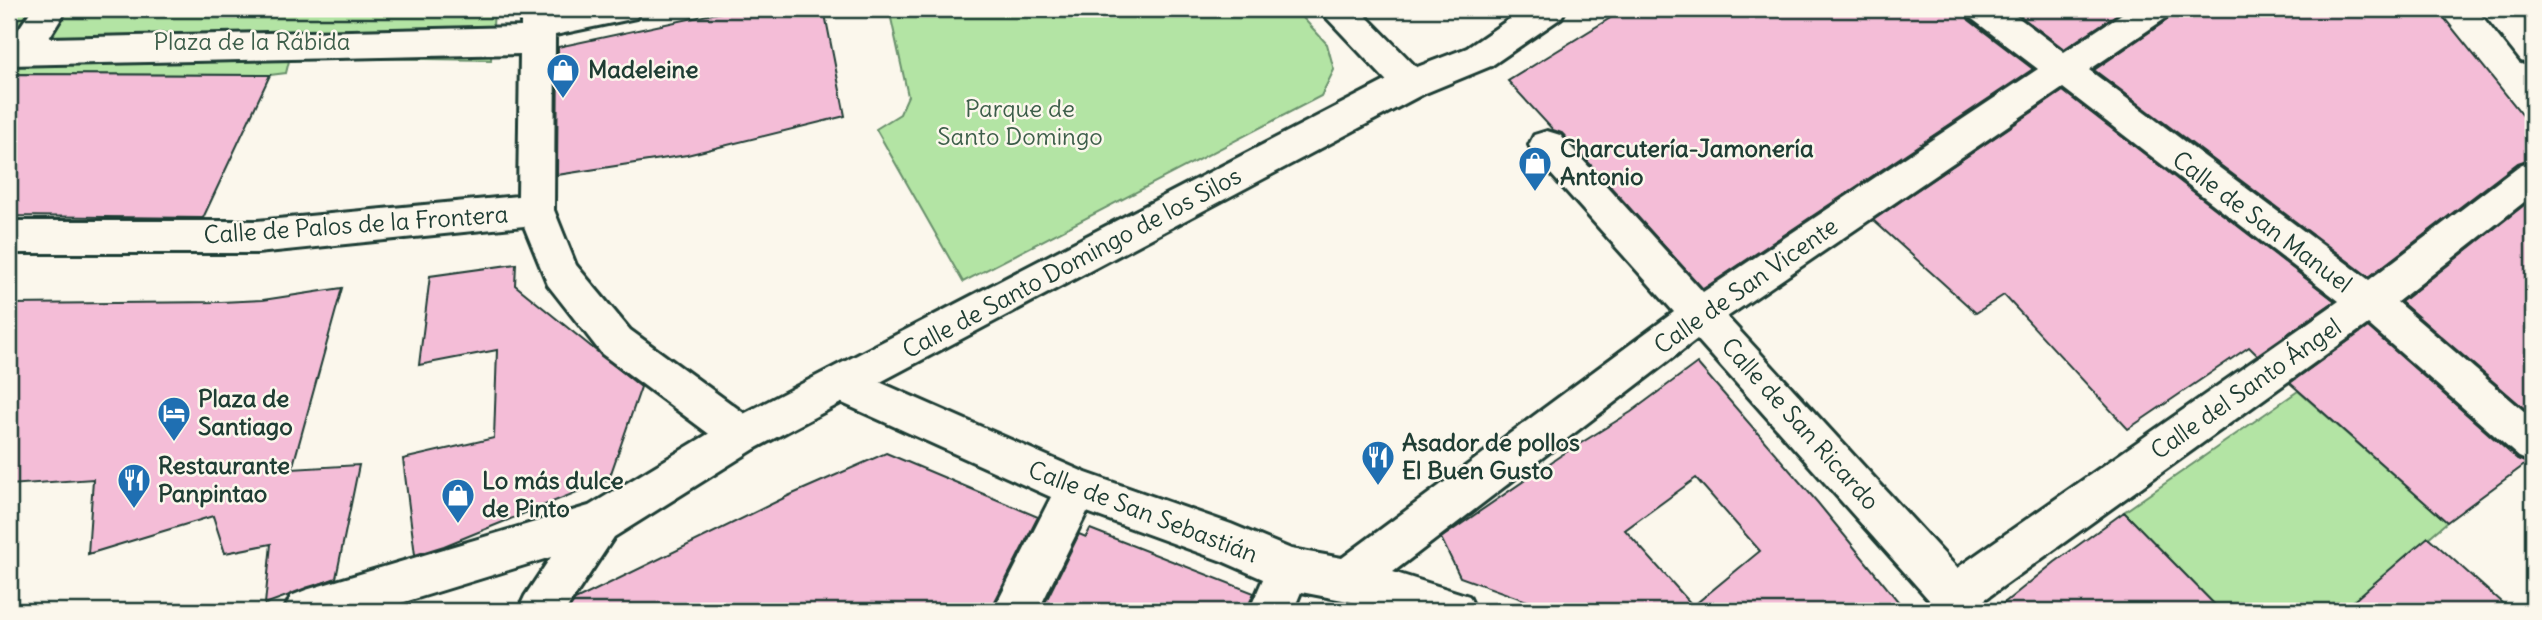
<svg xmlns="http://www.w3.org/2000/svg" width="2542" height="620" viewBox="0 0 2542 620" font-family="Delius,sans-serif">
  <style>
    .green { fill: #b3e4a4; stroke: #69906c; stroke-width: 2 }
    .building { fill: #f4bdd7; stroke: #1f3d34; stroke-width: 2; fill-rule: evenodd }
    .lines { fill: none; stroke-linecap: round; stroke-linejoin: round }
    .street-casing { stroke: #1f3d34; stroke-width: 6 }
    .secondary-casing { stroke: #1f3d34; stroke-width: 6 }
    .street { fill: #fbf7ec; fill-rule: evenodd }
    .secondary { fill: #fbf7ec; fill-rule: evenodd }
    .labels { text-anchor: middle; stroke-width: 5; stroke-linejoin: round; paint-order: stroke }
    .park-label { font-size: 24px; fill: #3d5e4a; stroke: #fbf7ec }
    .poi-label { font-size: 24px; font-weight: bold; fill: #1f3d34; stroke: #fbf7ec; text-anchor: start }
    .street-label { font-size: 24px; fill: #1f3d34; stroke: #fbf7ec }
  </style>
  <rect width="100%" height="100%" fill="#fbf7ec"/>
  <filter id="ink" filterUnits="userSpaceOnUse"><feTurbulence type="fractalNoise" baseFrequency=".0143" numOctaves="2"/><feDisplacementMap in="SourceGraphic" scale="14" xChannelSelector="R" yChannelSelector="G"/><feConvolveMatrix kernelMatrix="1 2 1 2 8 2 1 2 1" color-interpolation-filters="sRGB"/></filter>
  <g filter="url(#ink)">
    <!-- green -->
    <path class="green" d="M 9,9 L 494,9 L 491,60 L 290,57 L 286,73 L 270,75 L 9,74 Z
      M 889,9 L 1295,9 L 1327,44 L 1334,70 L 1321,96 L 963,282 L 876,129 L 900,114 L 908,96 Z
      M 2298,391 L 2447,522 L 2343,611 L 2221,611 L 2124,512 Z"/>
    <!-- building -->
    <path class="building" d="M 736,9 L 824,9 L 845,116 L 687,155 L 557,175 L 558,47 Z
      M 1625,9 L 1963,9 L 1969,20 L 2033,69 L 1703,289 L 1562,133 L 1553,130 L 1508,81 Z
      M 2011,9 L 2125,9 L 2064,49 Z
      M 2174,9 L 2437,9 L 2533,128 L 2533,158 L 2518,163 L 2369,277 L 2094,70 L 2167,20 Z
      M 9,74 L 270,75 L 203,218 L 9,216 Z
      M 2063,91 L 2335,301 L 2257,355 L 2249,347 L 2128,429 L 2004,295 L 1976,313 L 1873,220 Z
      M 2533,198 L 2533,416 L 2401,302 Z
      M 516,264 L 515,285 L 641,387 L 609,479 L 444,546 L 415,555 L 403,459 L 494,438 L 497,350 L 419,365 L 430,276 Z
      M 342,288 L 292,469 L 359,465 L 336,578 L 265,604 L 271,544 L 225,553 L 213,516 L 88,554 L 93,479 L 9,485 L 9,304 L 221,302 L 263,300 Z
      M 2368,327 L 2517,459 L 2527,463 L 2447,522 L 2290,383 Z
      M 1697,363 L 1818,503 L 1906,611 L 1555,611 L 1460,577 L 1441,538 L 1560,456 L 1631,412 ZM 1696,478 L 1760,551 L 1693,606 L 1625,530 Z
      M 886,453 L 1038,517 L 990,611 L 568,611 L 575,600 L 788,496 Z
      M 2124,512 L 2221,611 L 1994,611 L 2055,562 Z
      M 1090,529 L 1254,593 L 1246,611 L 1041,611 L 1079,534 L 1086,537 Z
      M 2428,537 L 2511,611 L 2342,611 L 2409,553 Z"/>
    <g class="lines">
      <defs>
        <path id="street" d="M 32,9 L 67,9 L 49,38 L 521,27 L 521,9 L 641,9 L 636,18 L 555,35 L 554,210 L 576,265 L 630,330 L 756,422 L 762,435 L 756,448 L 742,453 L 728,448 L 602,354 L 548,285 L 524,226 L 257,253 L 9,253 L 9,221 L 257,221 L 518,196 L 520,54 L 9,65 L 9,39 L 12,39 Z
          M 1322,9 L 1359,9 L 1423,74 L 1428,84 L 1423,94 L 1411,98 L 1399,94 L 1327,18 Z
          M 1966,9 L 2007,9 L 2064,52 L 2129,9 L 2171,9 L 2166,18 L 2089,70 L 2369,280 L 2520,165 L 2533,160 L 2533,195 L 2397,302 L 2533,419 L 2533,463 L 2519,457 L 2368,324 L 1984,600 L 1989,611 L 1939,611 L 1697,339 L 1393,572 L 1469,596 L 1476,611 L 1384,611 L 1348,601 L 1301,592 L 1293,611 L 1249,611 L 1263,579 L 1222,561 L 1087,512 L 1038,611 L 993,611 L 1051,497 L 829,397 L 823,384 L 829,371 L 843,366 L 1086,473 L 1231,524 L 1291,549 L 1342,558 L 1674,312 L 1534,155 L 1529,145 L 1534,135 L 1547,131 L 1560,135 L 1703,292 L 2038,69 L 1971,18 ZM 2063,88 L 2339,301 L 1957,568 L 1727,317 Z"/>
        <path id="secondary" d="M 1524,9 L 1566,9 L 1561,18 L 1491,66 L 1423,94 L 756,448 L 614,537 L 565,611 L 518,611 L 525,596 L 551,557 L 375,611 L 284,611 L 291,596 L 306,590 L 589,506 L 728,422 L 1399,74 L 1467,48 Z
          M 2480,9 L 2516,9 L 2533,29 L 2533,65 L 2521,61 Z"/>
      </defs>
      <!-- street casing -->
      <use href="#street" class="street-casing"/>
      <!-- secondary casing -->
      <use href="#secondary" class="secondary-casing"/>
      <!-- street -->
      <use href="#street" class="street"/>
      <!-- secondary -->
      <use href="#secondary" class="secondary"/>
    </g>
  </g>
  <!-- icons -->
  <defs>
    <symbol id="shop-pin" viewBox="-11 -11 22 30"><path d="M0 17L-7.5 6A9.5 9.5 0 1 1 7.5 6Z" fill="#1f6fb2" stroke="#fbf7ec"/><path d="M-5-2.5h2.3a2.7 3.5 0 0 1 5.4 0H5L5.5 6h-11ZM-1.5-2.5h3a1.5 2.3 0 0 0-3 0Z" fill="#fff"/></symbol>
    <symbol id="hotel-pin" viewBox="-11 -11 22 30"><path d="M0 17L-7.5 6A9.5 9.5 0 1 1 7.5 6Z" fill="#1f6fb2" stroke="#fbf7ec"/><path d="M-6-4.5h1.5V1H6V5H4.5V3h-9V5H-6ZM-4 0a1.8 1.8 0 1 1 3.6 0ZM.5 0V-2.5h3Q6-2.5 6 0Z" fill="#fff"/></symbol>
    <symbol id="restaurant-pin" viewBox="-11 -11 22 30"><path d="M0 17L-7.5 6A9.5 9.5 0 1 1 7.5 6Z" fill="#1f6fb2" stroke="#fbf7ec"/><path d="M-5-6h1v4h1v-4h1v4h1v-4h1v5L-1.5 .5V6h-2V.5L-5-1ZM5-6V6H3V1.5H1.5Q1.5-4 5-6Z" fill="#fff"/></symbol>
  </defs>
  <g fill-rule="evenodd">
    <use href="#shop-pin" x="544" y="51" width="38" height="52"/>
    <use href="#shop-pin" x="1516" y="144" width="38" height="52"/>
    <use href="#hotel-pin" x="155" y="394" width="38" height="52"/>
    <use href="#restaurant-pin" x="1359" y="438" width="38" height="52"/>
    <use href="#restaurant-pin" x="115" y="461" width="38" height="52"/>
    <use href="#shop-pin" x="439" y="476" width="38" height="52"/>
  </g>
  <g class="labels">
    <!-- park labels -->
    <g class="park-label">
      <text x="252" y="50">Plaza de la Rábida</text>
      <text x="1020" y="117">Parque de<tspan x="1020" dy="28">Santo Domingo</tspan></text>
    </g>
    <!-- poi labels -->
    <g class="poi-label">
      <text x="588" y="78">Madeleine</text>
      <text x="1560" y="157">Charcutería-Jamonería<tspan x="1560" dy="28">Antonio</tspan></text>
      <text x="198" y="407">Plaza de<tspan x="198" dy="28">Santiago</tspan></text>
      <text x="1402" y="451">Asador de pollos<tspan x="1402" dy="28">El Buen Gusto</tspan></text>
      <text x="158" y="474">Restaurante<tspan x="158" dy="28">Panpintao</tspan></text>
      <text x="482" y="489">Lo más dulce<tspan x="482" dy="28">de Pinto</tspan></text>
    </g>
    <!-- street labels -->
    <g class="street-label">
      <text transform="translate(2262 222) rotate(37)" y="8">Calle de San Manuel</text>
      <text transform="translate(356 225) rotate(-4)" y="8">Calle de Palos de la Frontera</text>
      <text transform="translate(1072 263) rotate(-28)" y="8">Calle de Santo Domingo de los Silos</text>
      <text transform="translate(1746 286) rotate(-35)" y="8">Calle de San Vicente</text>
      <text transform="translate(2246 389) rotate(-35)" y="8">Calle del Santo Ángel</text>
      <text transform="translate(1800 424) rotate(48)" y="8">Calle de San Ricardo</text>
      <text transform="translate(1143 512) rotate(21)" y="8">Calle de San Sebastián</text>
    </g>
  </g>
  <!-- margin -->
  <rect width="2542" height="620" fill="none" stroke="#fbf7ec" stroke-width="35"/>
  <rect x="18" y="18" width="2507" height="585" fill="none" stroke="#1f3d34" stroke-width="2.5" filter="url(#ink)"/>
</svg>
